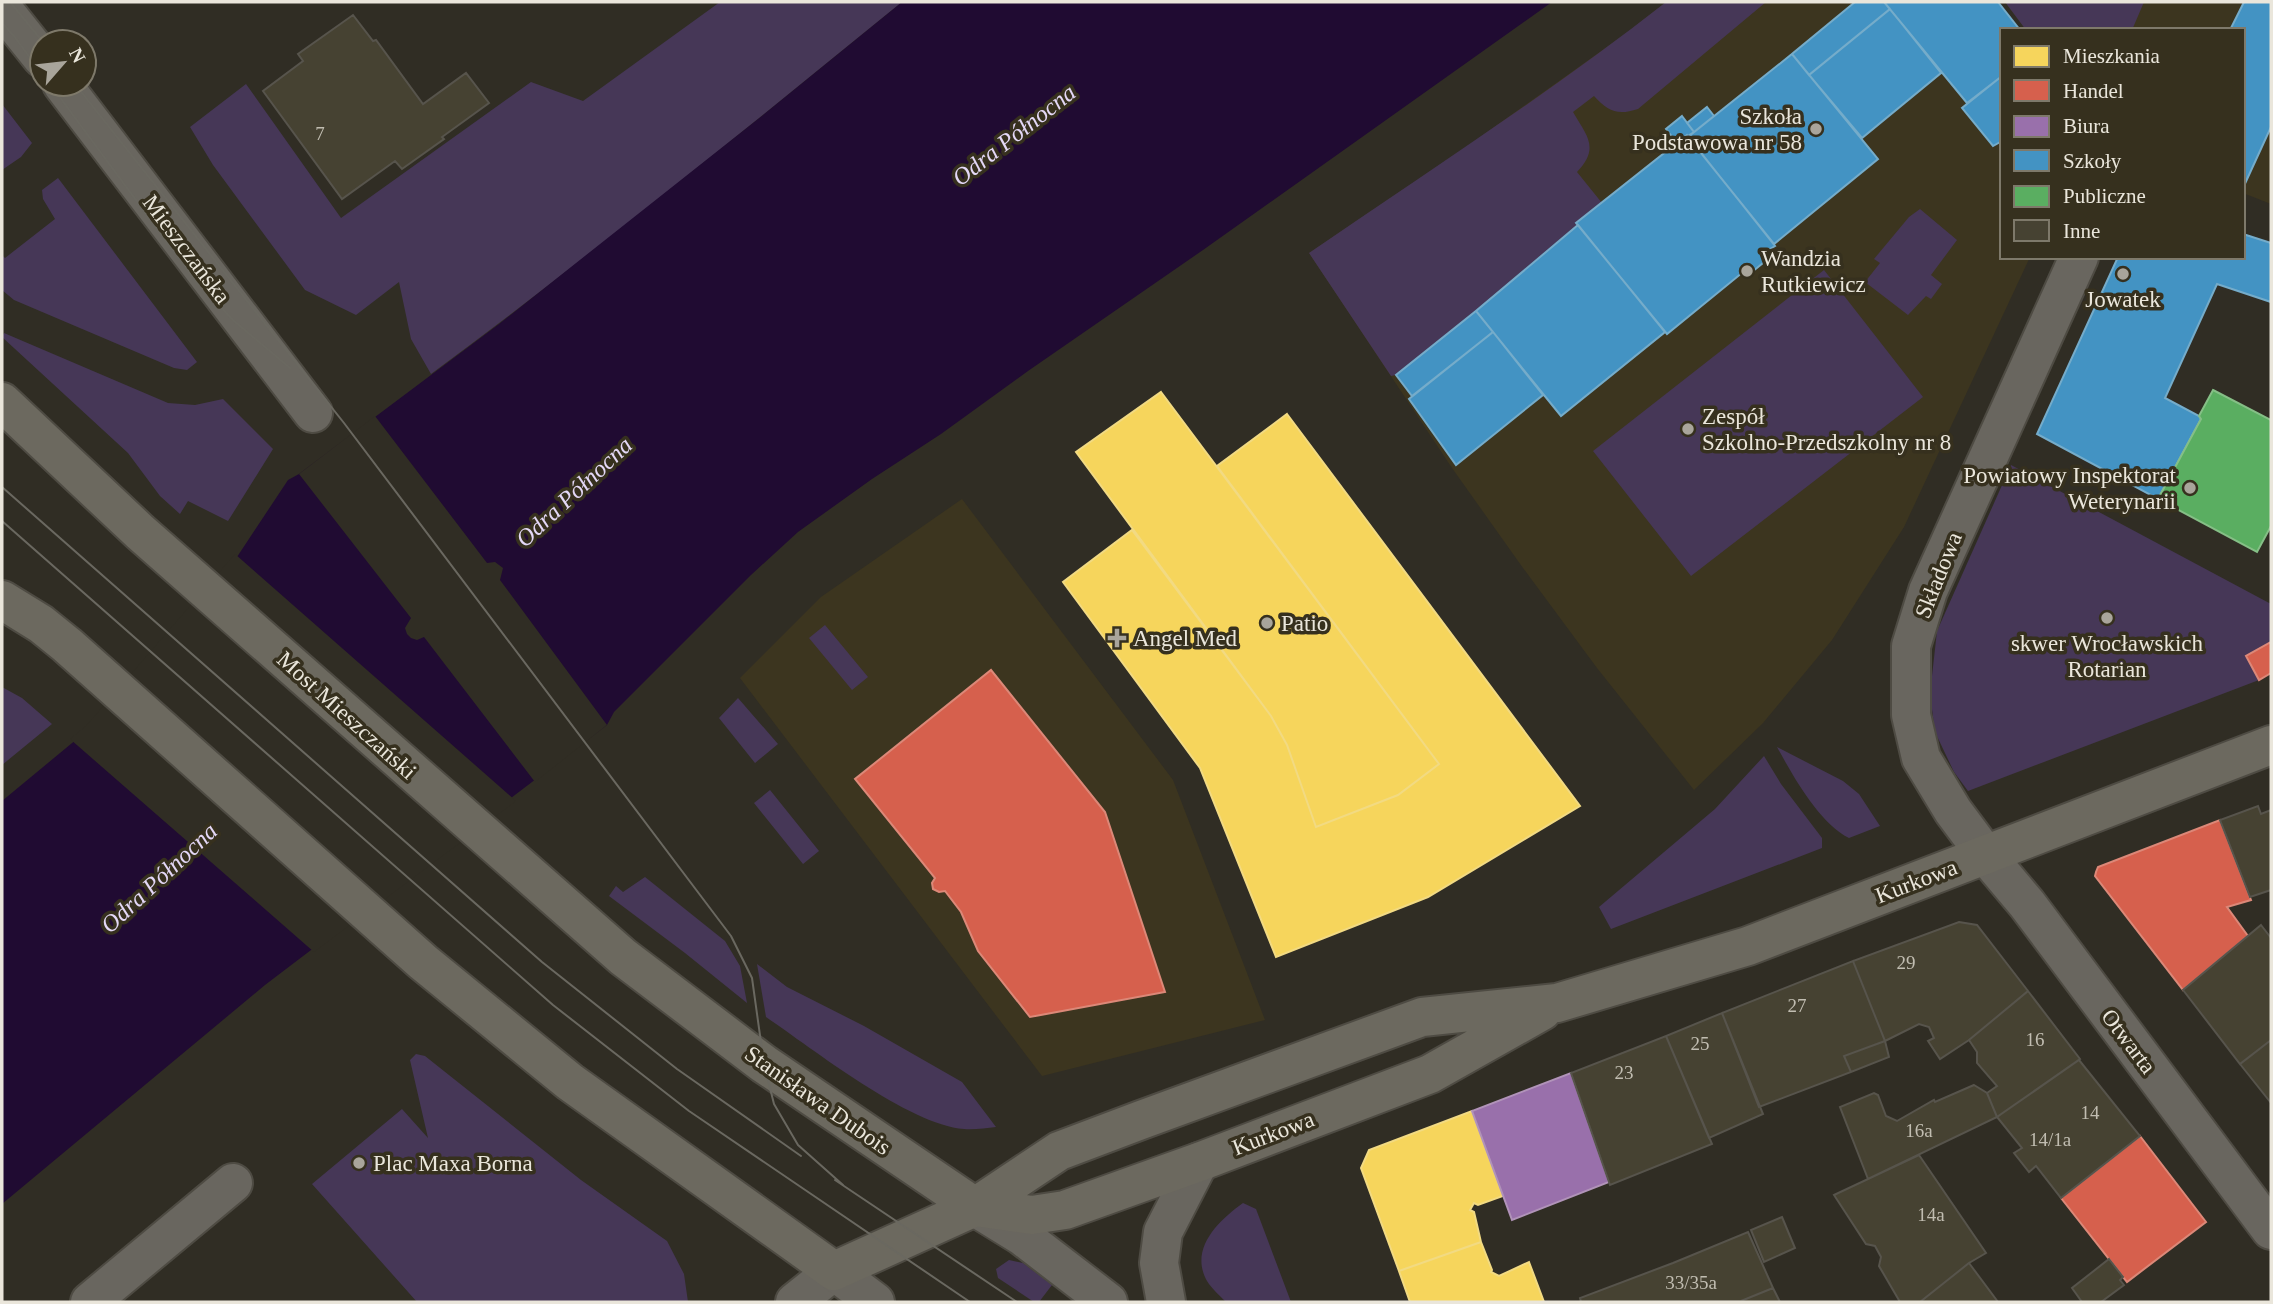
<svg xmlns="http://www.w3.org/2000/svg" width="2273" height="1304" viewBox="0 0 2273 1304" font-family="Georgia,serif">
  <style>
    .built { fill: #3c351f }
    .green { fill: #463757 }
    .water { fill: #200b32 }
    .pier { fill: #302d24 }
    .homes { fill: #f6d55c; stroke: #f2da82; stroke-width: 2 }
    .shops { fill: #d6604d; stroke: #dc8878; stroke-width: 2 }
    .offices { fill: #9970ab; stroke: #b193b9; stroke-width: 2 }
    .schools { fill: #4393c3; stroke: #75acca; stroke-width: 2 }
    .public { fill: #5aae61; stroke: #85bf86; stroke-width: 2 }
    .building { fill: #464232; stroke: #57544c; stroke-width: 2 }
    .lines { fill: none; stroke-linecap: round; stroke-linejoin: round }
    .minor-casing { stroke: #4e4b43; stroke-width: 42 }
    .tertiary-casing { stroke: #4e4b43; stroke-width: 42 }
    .secondary-casing { stroke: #4e4b43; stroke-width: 42 }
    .minor { stroke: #69665f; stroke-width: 38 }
    .tertiary { stroke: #69665f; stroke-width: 38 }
    .secondary { stroke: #6c695f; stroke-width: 38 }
    .tram { stroke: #6a6860; stroke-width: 2 }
    .poi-dot { fill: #a9a59b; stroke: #36301e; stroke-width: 2.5 }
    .labels { text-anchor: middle; stroke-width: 7; stroke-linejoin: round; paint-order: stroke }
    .number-label { font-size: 19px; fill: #c1bdb1 }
    .poi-label { font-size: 23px; fill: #eae6db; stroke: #36301e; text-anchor: start }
    .street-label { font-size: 23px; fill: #eae6db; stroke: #36301e }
    .water-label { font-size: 24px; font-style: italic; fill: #e4d8f7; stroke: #36301e }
  </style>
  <rect width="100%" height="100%" fill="#302d24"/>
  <!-- built -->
  <path class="built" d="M 1666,2 L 1998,2 L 2020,30 L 2002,30 L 2002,257 L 2030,257 L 1904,527 L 1832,640 L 1763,723 L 1694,790 L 1597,668 L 1523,568 L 1452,468 L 1309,253 L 1466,147 L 1625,34 Z
    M 2005,2 L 2271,2 L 2271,204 L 2243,193 L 2243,30 L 2026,30 Z
    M 962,499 L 1173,780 L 1265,1020 L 1042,1076 L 740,678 L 821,597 Z"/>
  <!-- green -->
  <path class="green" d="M 720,2 L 902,2 C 747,128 592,255 431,374 L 411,339 L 399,282 L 356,315 L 305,290 L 213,165 L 190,127 L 246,84 L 341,218 L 531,82 L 583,101 Z
    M 1666,2 L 1766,2 L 1638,109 C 1617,116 1608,111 1594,96 L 1573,112 C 1587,136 1600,148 1577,172 L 1602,203 C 1538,265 1466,319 1396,375 L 1391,376 L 1309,253 C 1429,171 1551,92 1666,2 Z
    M 2005,2 L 2144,2 L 2132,30 L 2026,30 Z
    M 2,104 L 32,143 L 21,157 L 2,170 Z
    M 58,178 L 197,362 L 187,370 L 174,368 L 14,300 L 2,290 L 2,255 L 5,258 L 55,219 L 43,199 L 42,190 Z
    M 1920,209 L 1957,240 L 1931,275 L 1942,284 L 1931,299 L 1926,296 L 1908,315 L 1865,282 L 1880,263 L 1874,259 L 1909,217 Z
    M 1824,270 L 1923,397 L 1691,576 L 1593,451 Z
    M 4,333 L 168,403 L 195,405 L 223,399 L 273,449 L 228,521 L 188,501 L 180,514 L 160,496 L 128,453 L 2,337 Z
    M 2011,465 L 2271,604 L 2271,642 L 2246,656 L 2259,680 L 1968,791 L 1954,772 L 1935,732 L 1930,694 L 1937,631 Z
    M 825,625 L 868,677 L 852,690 L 809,638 Z
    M 2,687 L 22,698 L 52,724 L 2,765 Z
    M 738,698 L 778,744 L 755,763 L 719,718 Z
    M 1777,747 L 1843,781 L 1859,794 L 1880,826 L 1849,838 C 1819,823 1793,776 1777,747 Z
    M 1764,756 L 1781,784 L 1822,838 L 1822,848 L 1611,929 L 1599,907 L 1715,809 Z
    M 770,790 L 819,851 L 803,864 L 754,803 Z
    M 645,877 L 725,941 L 740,966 L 747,1003 L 685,953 L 609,896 L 616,886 L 623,892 Z
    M 757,964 L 787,987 L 864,1026 L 962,1082 L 996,1127 C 986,1128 974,1130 964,1129 C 909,1125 813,1049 766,1017 Z
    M 416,1054 L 425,1056 L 581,1180 L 667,1241 L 684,1274 L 688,1302 L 417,1302 L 312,1184 L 402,1109 L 428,1138 L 410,1060 Z
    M 1243,1203 L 1256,1209 L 1291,1302 L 1226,1302 C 1220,1296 1212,1289 1207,1281 C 1189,1249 1218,1221 1243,1203 Z
    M 1009,1260 L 1023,1263 L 1052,1285 L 1039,1302 L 1034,1302 L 998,1278 L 996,1269 Z"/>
  <!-- water -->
  <path class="water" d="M 902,2 L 1552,2 L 1203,250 L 1028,371 L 941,434 L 872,479 L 798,532 L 751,575 L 614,712 L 607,725 L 265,985 L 2,1204 L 2,801 L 89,729 L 237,557 L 288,480 L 299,474 L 499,324 L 758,119 Z"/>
  <!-- pier -->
  <path class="pier" d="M 375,416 L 487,563 L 495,562 L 503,568 L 500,580 L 607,725 L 535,782 L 424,637 L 417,640 L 411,638 L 407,634 L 405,628 L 411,618 L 299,474 Z
    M 235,554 L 516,801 L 314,952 L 70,739 L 86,726 Z"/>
  <!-- homes -->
  <path class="homes" d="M 1161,392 L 1439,764 L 1398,795 L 1316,827 L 1287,745 L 1271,716 L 1076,452 Z
    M 1287,414 L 1580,806 L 1428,897 L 1276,957 L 1200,768 L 1063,582 L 1132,530 L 1271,716 L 1287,745 L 1316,827 L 1398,795 L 1439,764 L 1217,466 Z
    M 1472,1111 L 1503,1196 L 1478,1205 L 1474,1203 L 1470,1210 L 1474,1212 L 1481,1242 L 1399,1271 L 1361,1168 L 1369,1150 Z
    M 1481,1242 L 1492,1270 L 1491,1272 L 1499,1276 L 1529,1262 L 1544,1302 L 1410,1302 L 1399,1271 Z"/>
  <!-- shops -->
  <path class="shops" d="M 2271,642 L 2271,673 L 2259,680 L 2246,656 Z
    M 991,670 L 1105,812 L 1165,992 L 1030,1017 L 978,951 L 961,912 L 945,891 L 939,892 L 933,889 L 932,883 L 935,878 L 855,779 Z
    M 2220,820 L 2251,900 L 2227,907 L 2248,936 L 2183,990 L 2095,876 L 2096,872 L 2098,867 Z
    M 2140,1136 L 2206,1222 L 2127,1282 L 2061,1198 Z"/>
  <!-- offices -->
  <path class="offices" d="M 1571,1073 L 1609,1182 L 1512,1220 L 1472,1111 Z"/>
  <!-- schools -->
  <path class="schools" d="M 1855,2 L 1884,2 L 1890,9 L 1809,75 L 1792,54 Z
    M 1884,2 L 1998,2 L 2020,30 L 2002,30 L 2002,76 L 1967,103 Z
    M 2244,2 L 2271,2 L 2271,127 L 2243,188 L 2243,30 L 2230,30 Z
    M 1890,9 L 1941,73 L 1862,138 L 1809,75 Z
    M 1792,54 L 1878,159 L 1774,244 L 1688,137 Z
    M 2002,76 L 2002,141 L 1993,146 L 1962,108 Z
    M 1707,107 L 1714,116 L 1694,132 L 1687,123 Z
    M 1682,116 L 1694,132 L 1677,143 L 1666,129 Z
    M 1687,135 L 1775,246 L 1770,249 L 1774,254 L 1752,272 L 1748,268 L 1667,334 L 1576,223 Z
    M 1578,225 L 1665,332 L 1561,416 L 1476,311 Z
    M 2243,234 L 2271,243 L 2271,302 L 2217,284 L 2165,398 L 2199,416 L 2201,419 L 2158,499 L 2037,434 L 2118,257 L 2243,257 Z
    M 1476,311 L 1493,332 L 1412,396 L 1396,375 Z
    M 1493,332 L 1543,395 L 1456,465 L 1409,399 Z"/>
  <!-- public -->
  <path class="public" d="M 2213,390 L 2271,420 L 2271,526 L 2257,552 L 2158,499 L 2201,419 L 2199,416 Z"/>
  <!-- building -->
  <path class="building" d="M 353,15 L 373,41 L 376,40 L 423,104 L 466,73 L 489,103 L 442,137 L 444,139 L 402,169 L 395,161 L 342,199 L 263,91 L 303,61 L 298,54 Z
    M 2258,806 L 2261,814 L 2271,810 L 2271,890 L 2250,897 L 2220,820 Z
    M 1959,922 L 1977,925 L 2028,991 L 1969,1040 L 1940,1059 L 1928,1041 L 1934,1038 L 1929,1027 L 1919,1024 L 1885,1041 L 1853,961 Z
    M 2261,925 L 2271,938 L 2271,1040 L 2240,1064 L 2183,990 Z
    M 1853,961 L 1885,1041 L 1844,1056 L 1851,1072 L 1759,1107 L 1722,1013 Z
    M 2028,991 L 2080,1059 L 1997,1117 L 1987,1093 L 1997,1086 L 1977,1063 L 1977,1052 L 1969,1040 Z
    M 1722,1013 L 1763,1114 L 1709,1138 L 1666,1036 Z
    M 1666,1036 L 1712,1144 L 1610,1185 L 1571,1073 Z
    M 2271,1040 L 2271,1103 L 2240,1064 Z
    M 1885,1041 L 1889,1057 L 1851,1072 L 1844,1056 Z
    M 2079,1060 L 2140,1136 L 2061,1198 L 2036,1166 L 2029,1172 L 2014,1153 L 2022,1148 L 1997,1117 Z
    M 1974,1085 L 1987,1093 L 1997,1117 L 1868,1179 L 1840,1107 L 1874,1093 L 1878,1095 L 1886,1116 L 1897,1121 L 1934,1100 L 1935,1102 Z
    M 1919,1155 L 1986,1253 L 1969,1263 L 1920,1302 L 1900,1302 L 1879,1266 L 1881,1257 L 1875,1246 L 1866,1244 L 1834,1195 Z
    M 1782,1217 L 1795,1248 L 1764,1262 L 1751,1230 Z
    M 1748,1232 L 1773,1288 L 1741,1301 L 1581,1302 L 1580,1298 L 1673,1263 Z
    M 2109,1259 L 2123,1277 L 2120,1280 L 2124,1285 L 2101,1302 L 2082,1302 L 2072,1288 Z
    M 1969,1263 L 1998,1302 L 1920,1302 Z
    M 1773,1288 L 1780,1302 L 1742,1302 L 1741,1301 Z"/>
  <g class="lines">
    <defs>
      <path id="minor" d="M 2,8 L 42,58
        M 62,84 L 313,413
        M 2079,257 L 1928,591 L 1911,646 L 1911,715 L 1921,758 L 1953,811 L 1985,854 L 2027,904 L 2271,1230
        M 90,1302 L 233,1183
        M 795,1302 L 834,1271"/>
      <path id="tertiary" d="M 975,1207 L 1022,1236 L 1108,1302
        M 834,1271 L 875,1302
        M 1166,1302 L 1159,1263 L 1163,1232 L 1199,1162"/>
      <path id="secondary" d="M 2,402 L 140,532 L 623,957 L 764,1064 L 975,1207 L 1032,1215 L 1065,1210 L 1199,1162 L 1430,1074 L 1542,1011
        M 2,600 L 41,624 L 67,645 L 423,962 L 570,1082 L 834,1271 L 975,1207 L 1059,1151 L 1141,1120 L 1422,1017 L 1557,1003 L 1748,946 L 2271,745"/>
    </defs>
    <!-- minor casing -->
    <use href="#minor" class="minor-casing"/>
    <!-- tertiary casing -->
    <use href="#tertiary" class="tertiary-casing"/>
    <!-- secondary casing -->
    <use href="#secondary" class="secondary-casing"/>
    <!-- minor -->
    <use href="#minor" class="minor"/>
    <!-- tertiary -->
    <use href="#tertiary" class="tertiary"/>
    <!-- secondary -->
    <use href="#secondary" class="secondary"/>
    <!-- tram -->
    <path class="tram" d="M 10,2 L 43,42
      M 2,23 L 14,36 L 42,74
      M 50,84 L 196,281 L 234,321 L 290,368
      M 75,84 L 344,423 L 731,936 L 752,978 L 764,1064 L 774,1104 L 798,1145 L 843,1185
      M 2,487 L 542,962 L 677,1069 L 801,1156
      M 2,521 L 553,1005 L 689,1111 L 970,1302
      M 835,1180 L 1017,1302"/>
  </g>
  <!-- markers -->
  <g class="poi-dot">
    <circle cx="1816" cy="129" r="7"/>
    <circle cx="1747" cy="271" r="7"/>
    <circle cx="2123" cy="274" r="7"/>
    <circle cx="1688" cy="429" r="7"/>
    <circle cx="2190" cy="488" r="7"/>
    <circle cx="2107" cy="618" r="7"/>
    <circle cx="1267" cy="623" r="7"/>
    <path d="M1113.5 627.5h7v7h7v7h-7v7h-7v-7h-7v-7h7z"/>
    <circle cx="359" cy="1163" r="7"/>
  </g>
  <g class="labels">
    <!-- number labels -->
    <g class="number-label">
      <text x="320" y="140">7</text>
      <text x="1906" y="969">29</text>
      <text x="1797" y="1012">27</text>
      <text x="2035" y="1046">16</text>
      <text x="1700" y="1050">25</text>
      <text x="1624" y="1079">23</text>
      <text x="2090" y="1119">14</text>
      <text x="1919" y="1137">16a</text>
      <text x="2050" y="1146">14/1a</text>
      <text x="1931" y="1221">14a</text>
      <text x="1691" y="1289">33/35a</text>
    </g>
    <!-- poi labels -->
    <g class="poi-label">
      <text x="1802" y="124" text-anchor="end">Szkoła<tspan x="1802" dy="26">Podstawowa nr 58</tspan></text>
      <text x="1761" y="266">Wandzia<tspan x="1761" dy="26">Rutkiewicz</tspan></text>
      <text x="2123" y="307" text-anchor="middle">Jowatek</text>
      <text x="1702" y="424">Zespół<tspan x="1702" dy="26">Szkolno-Przedszkolny nr 8</tspan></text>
      <text x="2176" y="483" text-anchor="end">Powiatowy Inspektorat<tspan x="2176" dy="26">Weterynarii</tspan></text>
      <text x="1281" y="631">Patio</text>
      <text x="1133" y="646">Angel Med</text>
      <text x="2107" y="651" text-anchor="middle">skwer Wrocławskich<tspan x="2107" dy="26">Rotarian</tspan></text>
      <text x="373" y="1171">Plac Maxa Borna</text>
    </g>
    <!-- street labels -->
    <g class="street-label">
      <text transform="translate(187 249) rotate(53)" y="8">Mieszczańska</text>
      <text transform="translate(1938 575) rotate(-68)" y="8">Składowa</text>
      <text transform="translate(347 715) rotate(42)" y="8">Most Mieszczański</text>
      <text transform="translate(1916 881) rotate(-21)" y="8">Kurkowa</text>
      <text transform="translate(2129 1041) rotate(53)" y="8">Otwarta</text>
      <text transform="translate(818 1100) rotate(35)" y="8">Stanisława Dubois</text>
      <text transform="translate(1273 1133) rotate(-21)" y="8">Kurkowa</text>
    </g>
    <!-- water labels -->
    <g class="water-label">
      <text transform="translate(1014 135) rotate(-38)" y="8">Odra Północna</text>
      <text transform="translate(574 492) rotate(-43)" y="8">Odra Północna</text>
      <text transform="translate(159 878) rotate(-43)" y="8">Odra Północna</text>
    </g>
  </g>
  <!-- border -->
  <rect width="2273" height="1304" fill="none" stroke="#eae6db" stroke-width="7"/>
  <!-- legend -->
  <rect x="2000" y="28" width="245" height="231" fill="#36301e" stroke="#7e796a" stroke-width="2"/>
  <rect x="2014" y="46" width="35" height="21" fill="#f6d55c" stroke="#7e796a" stroke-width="2"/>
  <text x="2063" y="63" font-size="21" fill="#eae6db">Mieszkania</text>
  <rect x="2014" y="80" width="35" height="21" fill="#d6604d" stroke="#7e796a" stroke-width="2"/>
  <text x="2063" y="98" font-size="21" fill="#eae6db">Handel</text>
  <rect x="2014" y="116" width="35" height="21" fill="#9970ab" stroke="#7e796a" stroke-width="2"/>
  <text x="2063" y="133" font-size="21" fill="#eae6db">Biura</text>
  <rect x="2014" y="150" width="35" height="21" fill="#4393c3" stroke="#7e796a" stroke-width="2"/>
  <text x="2063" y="168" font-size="21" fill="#eae6db">Szkoły</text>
  <rect x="2014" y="186" width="35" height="21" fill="#5aae61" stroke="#7e796a" stroke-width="2"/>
  <text x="2063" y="203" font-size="21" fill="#eae6db">Publiczne</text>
  <rect x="2014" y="220" width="35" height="21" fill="#464232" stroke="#7e796a" stroke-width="2"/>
  <text x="2063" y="238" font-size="21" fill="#eae6db">Inne</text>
  <!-- north arrow -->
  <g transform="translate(63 63) rotate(62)"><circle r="33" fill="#36301e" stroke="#7e796a" stroke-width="2"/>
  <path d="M0-5L12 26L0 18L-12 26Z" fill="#a9a59b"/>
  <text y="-10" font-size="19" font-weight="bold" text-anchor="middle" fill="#eae6db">N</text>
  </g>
</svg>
